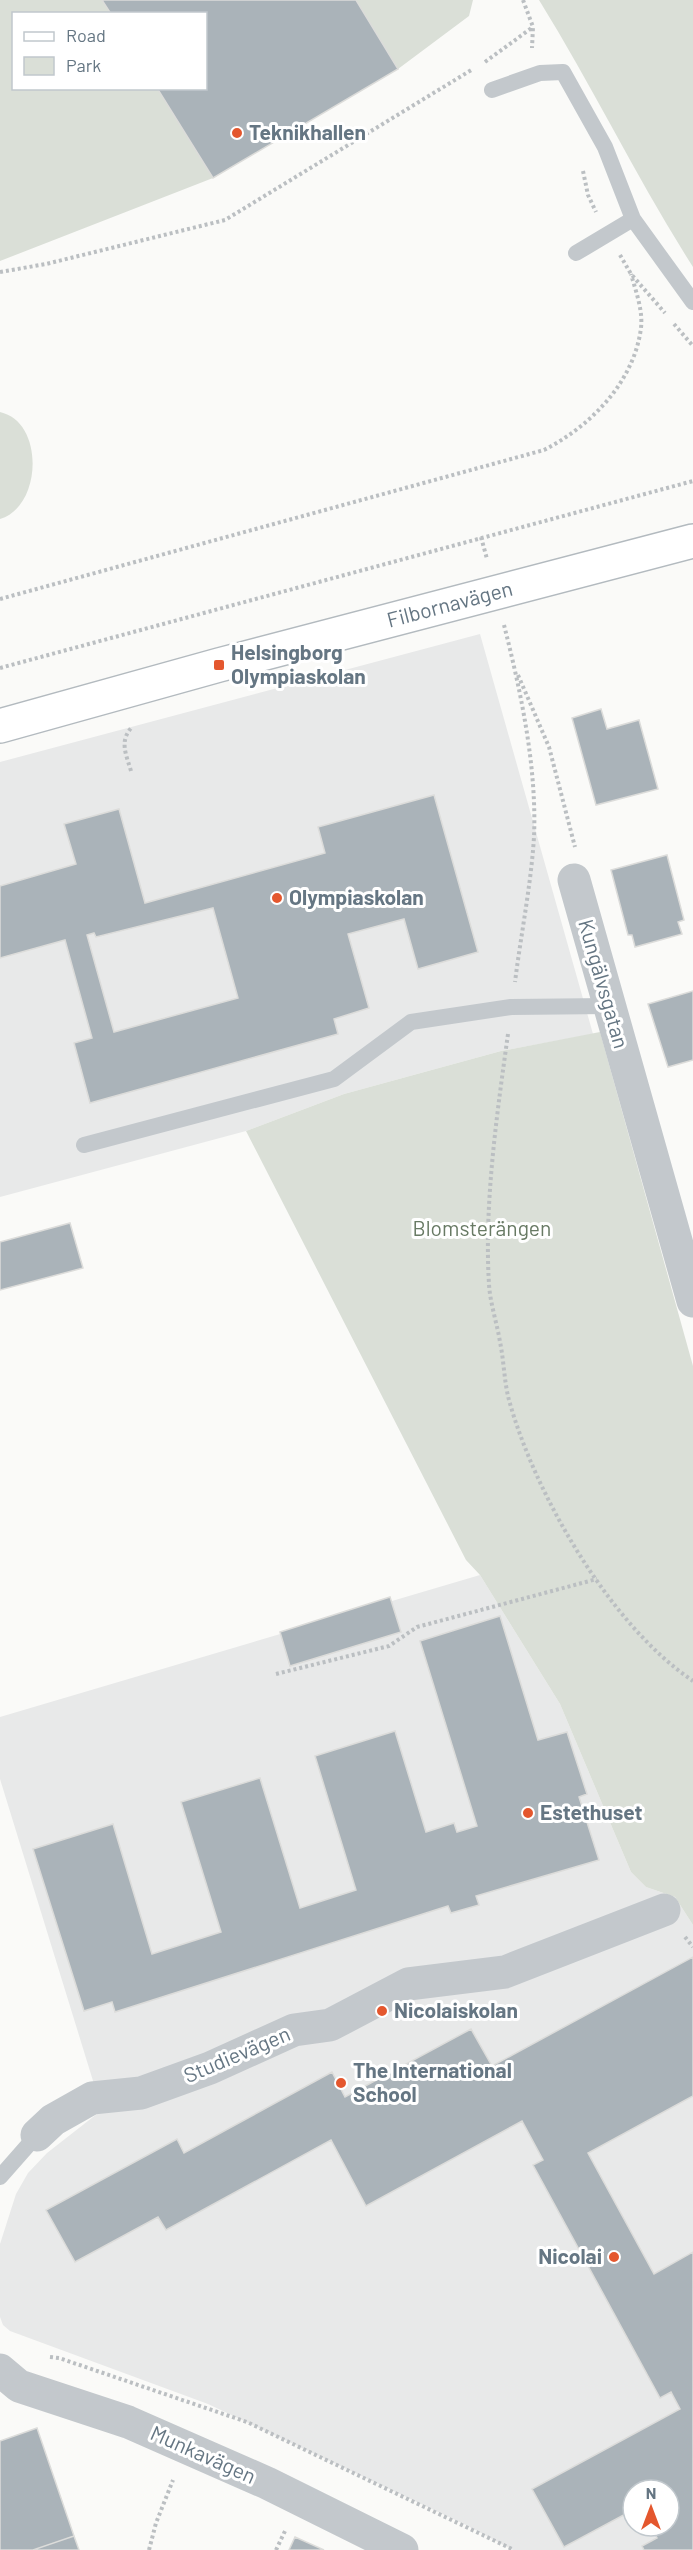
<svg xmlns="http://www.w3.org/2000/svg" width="693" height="2550" viewBox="0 0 693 2550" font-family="Barlow,sans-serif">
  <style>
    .built { fill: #e8e9e9; fill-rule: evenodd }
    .green { fill: #dadfd7; fill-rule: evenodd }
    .building { fill: #aab3b9; stroke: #dcdcda; stroke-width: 1.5; fill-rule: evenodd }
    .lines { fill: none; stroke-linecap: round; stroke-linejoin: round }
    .secondary-casing { stroke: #b3babf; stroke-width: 36 }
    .path { stroke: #bbbfc2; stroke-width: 4; stroke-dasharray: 3 3; stroke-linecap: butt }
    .lane { stroke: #c3c8cc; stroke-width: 16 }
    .street { stroke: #c3c8cc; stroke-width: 33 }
    .secondary { stroke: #fff; stroke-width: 33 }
    .poi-dot { fill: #e4572e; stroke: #fff; stroke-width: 2 }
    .labels { text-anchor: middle; stroke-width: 6; stroke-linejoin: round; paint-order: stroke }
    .poi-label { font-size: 21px; font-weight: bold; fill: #657683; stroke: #fff; text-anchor: start }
    .street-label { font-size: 21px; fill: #657683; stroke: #fff }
    .park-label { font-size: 21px; fill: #687a64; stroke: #fff }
  </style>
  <rect width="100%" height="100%" fill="#fafaf8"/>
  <!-- built -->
  <path class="built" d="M 480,634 L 593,1034 L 501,1051 L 344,1094 L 246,1131 L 0,1197 L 0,762 Z
    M 480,1575 L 560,1704 L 631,1872 L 646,1887 L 675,1897 L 693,1925 L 693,2550 L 513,2550 L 466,2525 L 208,2404 L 10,2331 L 3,2325 L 0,2317 L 0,2244 L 16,2194 L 28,2173 L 47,2153 L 102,2110 L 0,1779 L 0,1717 ZM 633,2490 L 669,2490 L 669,2526 L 633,2526 Z"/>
  <!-- green -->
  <path class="green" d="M 0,0 L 473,0 L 469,16 L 398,69 L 213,178 L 0,261 ZM 14,14 L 206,14 L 206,88 L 14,88 Z
    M 539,0 L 693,0 L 693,267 C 638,181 593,87 539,0 Z
    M 0,412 C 45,422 42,507 0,519 Z
    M 600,1032 L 693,1366 L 693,1925 L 675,1897 L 646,1887 L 631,1872 L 560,1704 L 480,1575 L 466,1560 L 246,1131 L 344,1094 L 501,1051 Z"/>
  <!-- building -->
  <path class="building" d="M 102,0 L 356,0 L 398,69 L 213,178 L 157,88 L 206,88 L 206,14 L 111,14 Z
    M 601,709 L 607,729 L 639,720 L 658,789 L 596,805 L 572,718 Z
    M 434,795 L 478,952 L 418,969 L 404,919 L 348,934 L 369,1008 L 334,1019 L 338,1034 L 90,1103 L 74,1043 L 92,1038 L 65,940 L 0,958 L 0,886 L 76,864 L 64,824 L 119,809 L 145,903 L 325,853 L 318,827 ZM 213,908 L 238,998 L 114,1032 L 87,935 L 94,933 L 96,937 Z
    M 667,855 L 684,920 L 678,922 L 682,934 L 635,947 L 632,935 L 628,935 L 611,870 Z
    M 693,991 L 693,1060 L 668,1067 L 648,1004 Z
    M 70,1223 L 83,1268 L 0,1290 L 0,1242 Z
    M 390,1597 L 401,1632 L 290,1666 L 280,1632 Z
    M 500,1616 L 538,1740 L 567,1732 L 587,1794 L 579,1797 L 599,1860 L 476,1896 L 479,1905 L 451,1913 L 448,1906 L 115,2012 L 112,2002 L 84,2011 L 33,1849 L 113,1824 L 152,1954 L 221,1932 L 181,1802 L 260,1778 L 300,1908 L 356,1890 L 315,1756 L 395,1731 L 426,1832 L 454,1823 L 457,1832 L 477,1826 L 420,1641 Z
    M 693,1957 L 693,2096 L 588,2153 L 654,2274 L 693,2252 L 693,2550 L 644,2550 L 642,2546 L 657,2538 L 651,2526 L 669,2526 L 669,2490 L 633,2490 L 633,2510 L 564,2547 L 532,2489 L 680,2409 L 671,2392 L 660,2398 L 533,2165 L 543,2160 L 522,2121 L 366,2206 L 331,2140 L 166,2230 L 158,2217 L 75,2262 L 46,2210 L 177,2139 L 184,2153 L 332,2072 L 345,2097 L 471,2029 L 492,2066 Z
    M 37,2428 L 74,2536 L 33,2550 L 0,2550 L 0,2441 Z
    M 74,2536 L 79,2550 L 33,2550 Z
    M 295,2537 L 324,2550 L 289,2550 Z"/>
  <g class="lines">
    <defs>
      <g id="secondary">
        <path id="s1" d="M 0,726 L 219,665 L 693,541"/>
      </g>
    </defs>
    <!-- secondary casing -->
    <use href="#secondary" class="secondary-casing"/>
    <!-- path -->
    <path class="path" d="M 523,0 L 533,27 L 532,48
      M 485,62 L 533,27
      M 583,171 L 588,195 L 596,212
      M 620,255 L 631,274 L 665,313
      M 0,272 L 46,264 L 225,220 L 473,69
      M 674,324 L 693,346
      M 481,537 L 487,559
      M 0,599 L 544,450 C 591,426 634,382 641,328 C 643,310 636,292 631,274
      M 504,625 C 521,692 537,768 534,837 C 531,885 521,934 515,982
      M 0,668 L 693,481
      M 518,675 L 549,747 L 575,847
      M 131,771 C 126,754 119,741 132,727
      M 508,1034 C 497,1113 484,1204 489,1284 C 490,1303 497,1323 500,1342 C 504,1361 504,1381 509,1400 C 535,1495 611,1626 693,1681
      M 276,1674 L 389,1646 L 417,1627 L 597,1579
      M 685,1937 L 693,1947
      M 50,2357 L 59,2358 L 247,2422 L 514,2550
      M 149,2550 L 156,2523 L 173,2480
      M 276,2550 L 285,2531"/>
    <!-- lane -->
    <path class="lane" d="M 492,90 L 540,73 L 563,72 L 605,147 L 633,219 L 693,302
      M 576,253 L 633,219
      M 84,1145 L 334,1079 L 411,1022 L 511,1007 L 609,1006
      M 0,2177 L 37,2135"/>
    <!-- street -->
    <path class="street" d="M 574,880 L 693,1301
      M 37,2135 L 53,2120 L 92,2098 L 141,2093 L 210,2068 L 294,2030 L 330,2025 L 408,1984 L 505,1972 L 664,1910
      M 0,2370 L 19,2386 L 128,2422 L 267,2483 L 402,2550"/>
    <!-- secondary -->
    <use href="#secondary" class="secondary"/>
  </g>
  <!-- markers -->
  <g class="poi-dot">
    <circle cx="237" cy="133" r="6"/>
    <rect x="213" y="659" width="12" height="12" rx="3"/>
    <circle cx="277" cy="898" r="6"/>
    <circle cx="528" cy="1813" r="6"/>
    <circle cx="382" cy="2011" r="6"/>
    <circle cx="341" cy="2083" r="6"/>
    <circle cx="614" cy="2257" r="6"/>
  </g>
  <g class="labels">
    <!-- poi labels -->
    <g class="poi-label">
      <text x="249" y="140">Teknikhallen</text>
      <text x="231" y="660">Helsingborg<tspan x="231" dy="24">Olympiaskolan</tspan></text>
      <text x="289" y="905">Olympiaskolan</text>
      <text x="540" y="1820">Estethuset</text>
      <text x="394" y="2018">Nicolaiskolan</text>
      <text x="353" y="2078">The International<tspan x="353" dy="24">School</tspan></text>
      <text x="602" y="2264" text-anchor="end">Nicolai</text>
    </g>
    <!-- street labels -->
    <g class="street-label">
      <text dy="7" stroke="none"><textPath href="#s1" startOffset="466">Filbornavägen</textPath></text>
      <text transform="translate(603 984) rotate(74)" y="7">Kungälvsgatan</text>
      <text transform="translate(237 2055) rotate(-23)" y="7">Studievägen</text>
      <text transform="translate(203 2455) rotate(24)" y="7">Munkavägen</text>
    </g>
    <!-- park labels -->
    <g class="park-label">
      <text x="482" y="1236">Blomsterängen</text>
    </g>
  </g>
  <!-- legend -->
  <rect x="12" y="12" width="195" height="78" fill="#ffffff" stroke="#c1c8cd" stroke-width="1.5"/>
  <rect x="24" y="32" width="30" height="9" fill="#ffffff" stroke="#c1c8cd" stroke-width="1.5"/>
  <text x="66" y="42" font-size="18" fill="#657683">Road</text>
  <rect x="24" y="57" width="30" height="18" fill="#dadfd7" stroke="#c1c8cd" stroke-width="1.5"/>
  <text x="66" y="72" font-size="18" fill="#657683">Park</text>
  <!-- north arrow -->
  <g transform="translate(651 2508)"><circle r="28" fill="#ffffff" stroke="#c1c8cd" stroke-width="1.5"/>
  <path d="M0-4.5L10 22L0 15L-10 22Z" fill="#e4572e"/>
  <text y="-9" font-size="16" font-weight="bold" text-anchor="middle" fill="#657683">N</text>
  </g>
</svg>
